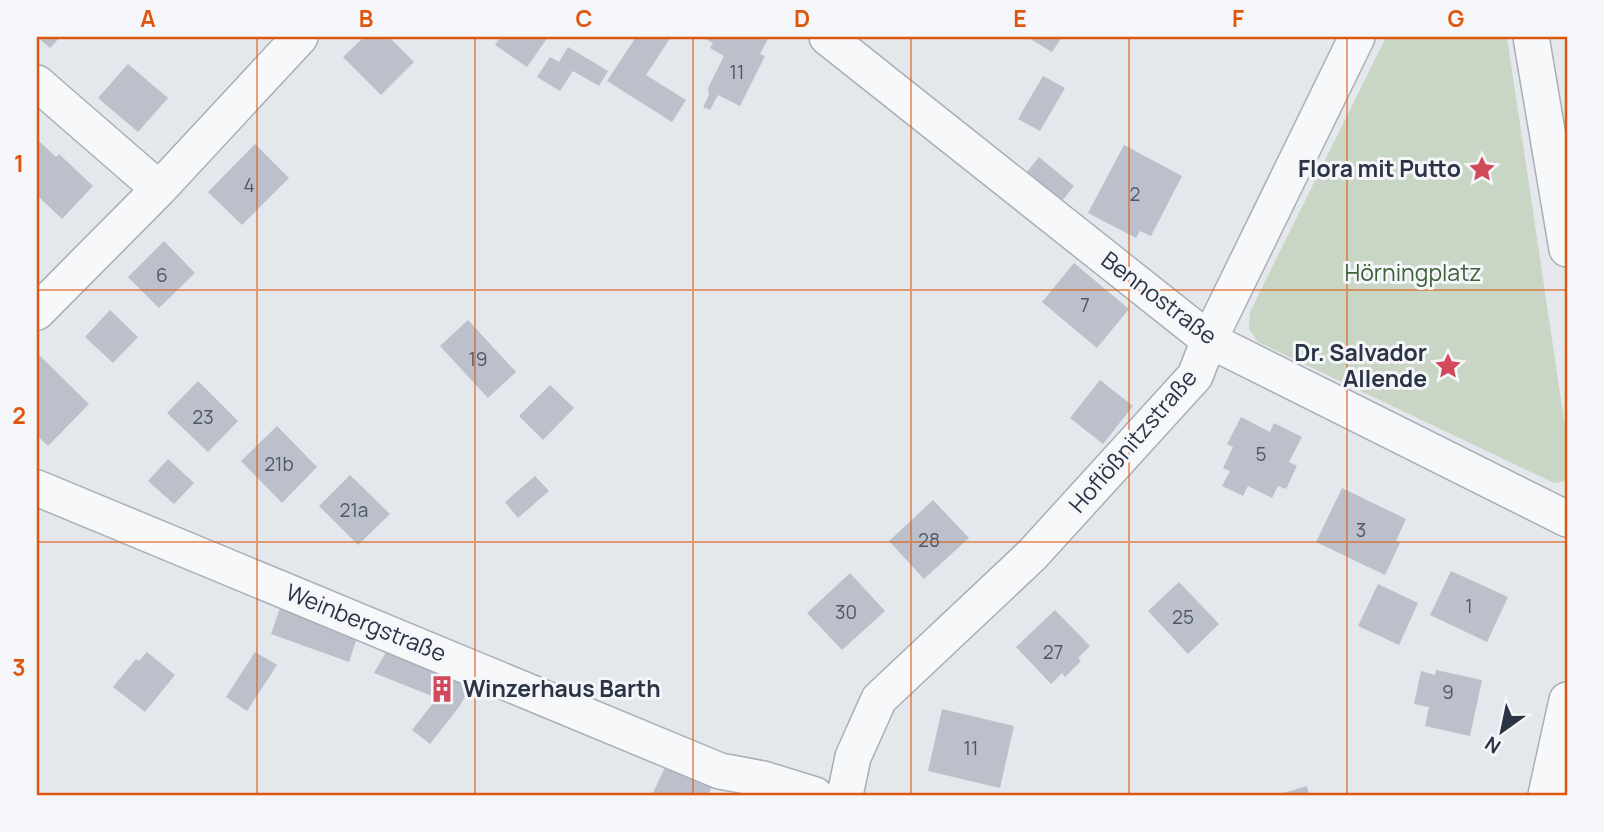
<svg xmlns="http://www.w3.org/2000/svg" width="1604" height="832" viewBox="0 0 1604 832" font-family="Manrope,sans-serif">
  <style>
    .green { fill: #c9d6c5 }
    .building { fill: #bbc0ca }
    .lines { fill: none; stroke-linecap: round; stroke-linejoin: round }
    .street-casing { stroke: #a9aeb7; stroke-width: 38 }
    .street { stroke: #f7f8fa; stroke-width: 35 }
    .grid { fill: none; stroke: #df570f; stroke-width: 2; stroke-opacity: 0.55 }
    .labels { text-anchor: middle; stroke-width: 6; stroke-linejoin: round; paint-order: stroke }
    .number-label { font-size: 19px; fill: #4f5766 }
    .poi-label { font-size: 23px; font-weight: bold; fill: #2b3445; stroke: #f4f6f9; text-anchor: end }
    .park-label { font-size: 23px; fill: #3f6138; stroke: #f4f6f9 }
    .street-label { font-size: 23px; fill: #2b3445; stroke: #f4f6f9 }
    .neatline { fill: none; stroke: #df570f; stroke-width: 2.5 }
    .grid-label { font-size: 23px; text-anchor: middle; font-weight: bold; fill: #df570f }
  </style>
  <rect width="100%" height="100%" fill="#e4e7ec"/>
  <!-- green -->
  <path class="green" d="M 1386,37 L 1507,37 L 1567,440 L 1567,477 L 1565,481 L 1554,483 L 1258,342 L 1249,329 L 1250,312 Z"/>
  <!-- building -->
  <path class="building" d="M 37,37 L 60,37 L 50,48 Z
    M 364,37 L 389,37 L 414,62 L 381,95 L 343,57 Z
    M 501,37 L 548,37 L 527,67 L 495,45 Z
    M 636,37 L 671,37 L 646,75 L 686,100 L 672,122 L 607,81 Z
    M 702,37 L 769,37 L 760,54 L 765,56 L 740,106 L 718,95 L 710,110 L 703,107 L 709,95 L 708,88 L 724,56 L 710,48 L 713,43 Z
    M 1027,37 L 1062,37 L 1052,52 Z
    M 568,47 L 608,71 L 599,86 L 573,71 L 560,91 L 537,77 L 550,57 L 559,62 Z
    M 128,64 L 168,98 L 138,132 L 98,98 Z
    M 1043,76 L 1065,88 L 1040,131 L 1018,119 Z
    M 40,142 L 56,157 L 59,154 L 93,186 L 62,219 L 37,195 L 37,145 Z
    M 255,144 L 289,178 L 242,225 L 208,192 Z
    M 1124,145 L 1182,176 L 1151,236 L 1140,231 L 1136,238 L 1088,213 Z
    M 1039,157 L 1074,186 L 1061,202 L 1026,173 Z
    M 164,241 L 195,273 L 159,308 L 128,277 Z
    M 1074,263 L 1129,309 L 1097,348 L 1042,302 Z
    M 110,310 L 138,337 L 113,363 L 85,337 Z
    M 468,320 L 516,372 L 488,398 L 440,346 Z
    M 39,355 L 89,404 L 48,446 L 37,435 L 37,357 Z
    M 1100,380 L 1133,406 L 1103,444 L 1070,418 Z
    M 198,381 L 238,421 L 208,452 L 167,413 Z
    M 550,385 L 574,408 L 543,440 L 519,416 Z
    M 1241,417 L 1270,432 L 1274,423 L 1302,437 L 1289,462 L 1297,466 L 1286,489 L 1278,486 L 1272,498 L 1248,486 L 1243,496 L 1222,486 L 1230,471 L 1223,468 L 1233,447 L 1227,444 Z
    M 277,426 L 317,467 L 282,503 L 241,461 Z
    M 168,459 L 194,483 L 174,504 L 148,481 Z
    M 350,475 L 390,514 L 358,545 L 319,506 Z
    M 535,476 L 549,491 L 518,518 L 505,502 Z
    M 1342,488 L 1406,519 L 1396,541 L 1400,543 L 1385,575 L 1316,542 Z
    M 933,500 L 969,538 L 924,579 L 889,541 Z
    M 1451,571 L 1508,597 L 1487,642 L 1430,615 Z
    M 850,573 L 885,611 L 842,650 L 807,613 Z
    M 1179,582 L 1219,624 L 1188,654 L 1148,611 Z
    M 1378,584 L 1418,603 L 1399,645 L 1358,626 Z
    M 281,605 L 359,632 L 349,662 L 271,634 Z
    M 1055,610 L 1090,646 L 1078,658 L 1081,661 L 1065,677 L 1062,673 L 1051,684 L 1016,647 Z
    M 389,647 L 474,681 L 459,707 L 430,744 L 412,730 L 437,698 L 374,673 Z
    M 147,652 L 175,675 L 145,712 L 113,687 L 136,659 L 139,661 Z
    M 255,652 L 277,665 L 247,711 L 226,697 Z
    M 1436,670 L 1482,680 L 1470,736 L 1425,726 L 1429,707 L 1414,704 L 1421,671 L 1435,675 Z
    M 942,709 L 1014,726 L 1000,788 L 928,771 Z
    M 668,761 L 714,782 L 708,795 L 652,795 Z
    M 1307,786 L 1309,795 L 1277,795 Z"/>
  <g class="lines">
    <defs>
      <path id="street" d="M 827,37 L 1209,340 L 1567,519
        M 1531,37 L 1567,249
        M 37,83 L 159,189
        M 37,312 L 159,189 L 300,37
        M 37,488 L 720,771 L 763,779 L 815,795
        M 845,795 L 853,757 L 879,699 L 1032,555 L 1195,376 L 1209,340 L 1357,37
        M 1546,795 L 1567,700"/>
    </defs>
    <!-- street casing -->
    <use href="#street" class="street-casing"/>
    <!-- street -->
    <use href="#street" class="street"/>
  </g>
  <!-- grid -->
  <path class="grid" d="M 257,37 L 257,795M 475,37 L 475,795M 693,37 L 693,795M 911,37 L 911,795M 1129,37 L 1129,795M 1347,37 L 1347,795M 37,290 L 1567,290M 37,542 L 1567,542"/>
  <!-- icons -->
  <defs>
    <symbol id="sight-bare" viewBox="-9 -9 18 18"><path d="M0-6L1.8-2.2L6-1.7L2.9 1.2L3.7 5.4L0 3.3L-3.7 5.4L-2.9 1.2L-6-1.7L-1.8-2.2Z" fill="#d1495b" stroke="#f4f6f9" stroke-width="2.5" paint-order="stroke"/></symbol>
    <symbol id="building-bare" viewBox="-9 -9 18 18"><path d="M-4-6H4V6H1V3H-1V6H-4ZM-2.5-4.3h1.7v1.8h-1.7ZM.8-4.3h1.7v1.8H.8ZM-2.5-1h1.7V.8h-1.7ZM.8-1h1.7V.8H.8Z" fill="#d1495b" stroke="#f4f6f9" stroke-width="2.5" paint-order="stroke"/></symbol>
  </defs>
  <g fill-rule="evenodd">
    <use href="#sight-bare" x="1463" y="150" width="38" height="38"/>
    <use href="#sight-bare" x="1429" y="347" width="38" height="38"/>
    <use href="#building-bare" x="423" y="670" width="38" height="38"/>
  </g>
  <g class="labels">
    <!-- number labels -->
    <g class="number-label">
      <text x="737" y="79">11</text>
      <text x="249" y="192">4</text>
      <text x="1135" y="201">2</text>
      <text x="162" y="282">6</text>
      <text x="1085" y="312">7</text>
      <text x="478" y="366">19</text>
      <text x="203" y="424">23</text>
      <text x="1261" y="461">5</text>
      <text x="279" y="471">21b</text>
      <text x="354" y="517">21a</text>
      <text x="1361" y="537">3</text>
      <text x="929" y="547">28</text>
      <text x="1469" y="613">1</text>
      <text x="846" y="619">30</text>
      <text x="1183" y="624">25</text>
      <text x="1053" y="659">27</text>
      <text x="1448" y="699">9</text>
      <text x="971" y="755">11</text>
    </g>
    <!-- poi labels -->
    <g class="poi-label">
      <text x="1461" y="177">Flora mit Putto</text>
      <text x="1427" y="361">Dr. Salvador<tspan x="1427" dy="26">Allende</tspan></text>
      <text x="463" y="697" text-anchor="start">Winzerhaus Barth</text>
    </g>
    <!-- park labels -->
    <g class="park-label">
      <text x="1413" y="281">Hörningplatz</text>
    </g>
    <!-- street labels -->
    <g class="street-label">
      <text transform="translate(1159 298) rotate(37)" y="8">Bennostraße</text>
      <text transform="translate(1133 441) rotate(-49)" y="8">Hoflößnitzstraße</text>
      <text transform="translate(366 623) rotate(22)" y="8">Weinbergstraße</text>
    </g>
  </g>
  <!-- border -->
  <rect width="1604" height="832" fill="none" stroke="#f4f6f9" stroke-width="77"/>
  <!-- north arrow -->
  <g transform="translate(1502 731) rotate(213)" stroke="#f4f6f9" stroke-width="5" paint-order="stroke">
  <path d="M0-5L12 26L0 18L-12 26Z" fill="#2b3445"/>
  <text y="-10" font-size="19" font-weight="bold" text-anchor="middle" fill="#2b3445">N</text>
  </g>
  <rect x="38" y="38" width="1528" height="756" class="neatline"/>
  <g class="grid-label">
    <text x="148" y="27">A</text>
    <text x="366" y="27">B</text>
    <text x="584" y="27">C</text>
    <text x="802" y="27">D</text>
    <text x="1020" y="27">E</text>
    <text x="1238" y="27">F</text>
    <text x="1456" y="27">G</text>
    <text x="19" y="172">1</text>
    <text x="19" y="424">2</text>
    <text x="19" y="676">3</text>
  </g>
</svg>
